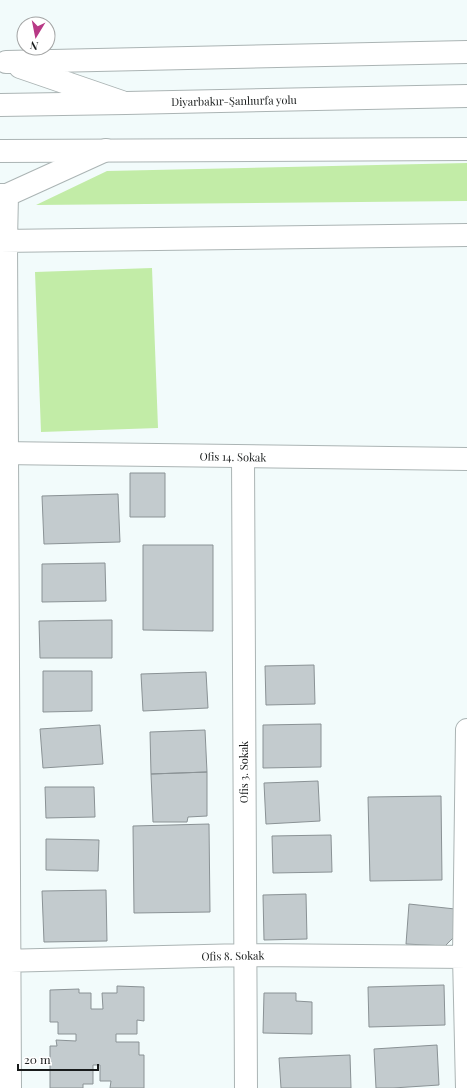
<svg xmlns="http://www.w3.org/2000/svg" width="467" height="1088" viewBox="0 0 467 1088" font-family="'Playfair Display',serif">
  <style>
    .green { fill: #c2eca7 }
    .building { fill: #c3cbce; stroke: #8a9295 }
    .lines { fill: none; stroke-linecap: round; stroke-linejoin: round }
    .minor-casing { stroke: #abb4b4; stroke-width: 24 }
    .tertiary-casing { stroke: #abb4b4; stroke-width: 24 }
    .trunk-casing { stroke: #abb4b4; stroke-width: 24 }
    .minor { stroke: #fff; stroke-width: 22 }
    .tertiary { stroke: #fff; stroke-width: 22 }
    .trunk { stroke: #fff; stroke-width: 22 }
    .labels { text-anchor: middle; stroke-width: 3; stroke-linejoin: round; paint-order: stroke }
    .street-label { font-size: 11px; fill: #181b1b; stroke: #fff }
  </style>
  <rect width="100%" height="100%" fill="#f2fbfb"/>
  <!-- green -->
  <path class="green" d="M 467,163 L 467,201 L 36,205 L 107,171 Z
    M 152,268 L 158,428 L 41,432 L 35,272 Z"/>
  <!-- building -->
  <path class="building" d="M 130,473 L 165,473 L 165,517 L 130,517 Z
    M 118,494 L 120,542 L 44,544 L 42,496 Z
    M 143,545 L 213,545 L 213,631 L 143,630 Z
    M 105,563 L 106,601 L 42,602 L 42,564 Z
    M 112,620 L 112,658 L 40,658 L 39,621 Z
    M 314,665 L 315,704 L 266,705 L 265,666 Z
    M 43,671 L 92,671 L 92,711 L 43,712 Z
    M 206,672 L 208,708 L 143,711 L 141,674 Z
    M 321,724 L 321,767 L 263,768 L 263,725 Z
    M 100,725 L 103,764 L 43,768 L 40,729 Z
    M 205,730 L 207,772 L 151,774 L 150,732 Z
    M 207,772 L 207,816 L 188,817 L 187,822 L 153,822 L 151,774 Z
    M 318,781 L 320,821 L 266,824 L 264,783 Z
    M 45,787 L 94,787 L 95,817 L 46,818 Z
    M 441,796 L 442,880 L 370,881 L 368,797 Z
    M 209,824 L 210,912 L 134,913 L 133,826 Z
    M 331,835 L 332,872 L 273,873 L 272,836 Z
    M 46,839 L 99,840 L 98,871 L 46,870 Z
    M 106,890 L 107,941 L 44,942 L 42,891 Z
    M 306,894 L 307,939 L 264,940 L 263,895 Z
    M 409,904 L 455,909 L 455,936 L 445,946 L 406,944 Z
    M 444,985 L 445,1025 L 369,1027 L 368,987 Z
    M 117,986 L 144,987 L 144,1021 L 137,1020 L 137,1034 L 116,1034 L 116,1042 L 139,1042 L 139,1055 L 144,1055 L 144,1088 L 110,1088 L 111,1081 L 100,1081 L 100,1065 L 93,1065 L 93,1084 L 83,1084 L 83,1088 L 50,1088 L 50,1046 L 57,1046 L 56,1040 L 76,1041 L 76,1034 L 58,1034 L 58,1022 L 50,1022 L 50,990 L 79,989 L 79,993 L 91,993 L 91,1009 L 103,1009 L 102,993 L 117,993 Z
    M 264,993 L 296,993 L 296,1001 L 312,1002 L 312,1034 L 263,1033 Z
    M 437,1045 L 439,1085 L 393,1088 L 376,1088 L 374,1049 Z
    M 350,1055 L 351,1088 L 281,1088 L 279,1058 Z"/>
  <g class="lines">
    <defs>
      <path id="minor" d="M 6,62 L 467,52
        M 20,67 L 122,102
        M 0,195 L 7,195 L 106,150
        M 7,195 L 6,241 L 10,1088
        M 0,241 L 467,235
        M 243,457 L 246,1088
        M 0,961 L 245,955 L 467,957
        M 467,1088 L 464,956 L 467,730"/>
      <path id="tertiary" d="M 0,453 L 467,459"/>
      <path id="trunk" d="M 0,105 L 126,103 L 467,96
        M 0,151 L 467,149"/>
    </defs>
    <!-- minor casing -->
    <use href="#minor" class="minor-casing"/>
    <!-- tertiary casing -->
    <use href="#tertiary" class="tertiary-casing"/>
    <!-- trunk casing -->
    <use href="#trunk" class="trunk-casing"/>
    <!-- minor -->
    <use href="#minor" class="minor"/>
    <!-- tertiary -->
    <use href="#tertiary" class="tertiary"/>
    <!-- trunk -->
    <use href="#trunk" class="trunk"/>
  </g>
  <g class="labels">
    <!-- street labels -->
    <g class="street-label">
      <text transform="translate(234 101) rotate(-1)" y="4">Diyarbakır-Şanlıurfa yolu</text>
      <text transform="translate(233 457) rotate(1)" y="4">Ofis 14. Sokak</text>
      <text transform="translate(244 772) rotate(-90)" y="4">Ofis 3. Sokak</text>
      <text transform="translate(233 956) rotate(-1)" y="4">Ofis 8. Sokak</text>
    </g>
  </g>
  <!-- north arrow -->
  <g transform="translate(36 36) rotate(190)"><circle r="19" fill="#ffffff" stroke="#a3a4a4"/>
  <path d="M0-3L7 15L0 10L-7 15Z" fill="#b83986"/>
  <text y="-6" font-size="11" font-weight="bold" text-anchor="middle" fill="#181b1b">N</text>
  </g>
  <!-- scale -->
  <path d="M18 1064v6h80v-6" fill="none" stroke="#181b1b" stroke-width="2"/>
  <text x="24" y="1064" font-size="12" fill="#181b1b" stroke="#ffffff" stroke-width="3" paint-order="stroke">20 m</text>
</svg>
